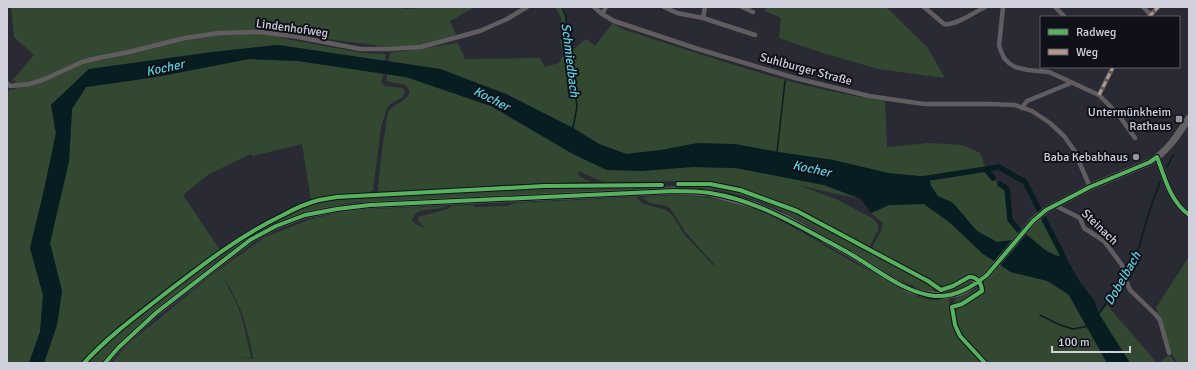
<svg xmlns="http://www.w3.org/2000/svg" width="1196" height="370" viewBox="0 0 1196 370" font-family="Signika,sans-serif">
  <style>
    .green { fill: #334831; fill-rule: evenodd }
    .water { fill: #071d21 }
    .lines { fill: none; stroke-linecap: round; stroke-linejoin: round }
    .stream { stroke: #071d21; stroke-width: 1.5 }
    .canal { stroke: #071d21; stroke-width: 5.5 }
    .minor { stroke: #605c5f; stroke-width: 4.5 }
    .secondary { stroke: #656062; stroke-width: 6 }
    .primary { stroke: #636062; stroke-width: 7 }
    .quiet { stroke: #b2968c; stroke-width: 3; stroke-dasharray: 6 3; stroke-linecap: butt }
    .cycleway-casing { stroke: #101118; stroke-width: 6 }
    .cycleway { stroke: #56b35d; stroke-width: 4 }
    .poi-dot { fill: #9596a1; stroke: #101118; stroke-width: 1.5 }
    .labels { text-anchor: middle; stroke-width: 4; stroke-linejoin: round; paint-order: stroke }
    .street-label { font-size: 12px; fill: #cfd0dc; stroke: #101118 }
    .poi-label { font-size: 12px; fill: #cfd0dc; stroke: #101118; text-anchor: end }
    .water-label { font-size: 13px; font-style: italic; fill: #5dd2e2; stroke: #101118 }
  </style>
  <rect width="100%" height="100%" fill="#2a2a34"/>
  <!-- green -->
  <path class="green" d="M 11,7 L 392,7 L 407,9 L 433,7 L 475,7 L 450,21 L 456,35 L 420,46 L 389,47 L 297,35 L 281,36 L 281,38 L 362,53 L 386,54 L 385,61 L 278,45 L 213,52 L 89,69 L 51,105 L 56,133 L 44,190 L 30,248 L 43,295 L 40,332 L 29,363 L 7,363 L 7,97 L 9,90 L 16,89 L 15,80 L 26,80 L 15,80 L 11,82 L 34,55 L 14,37 Z
    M 555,7 L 564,7 L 573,50 L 586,39 L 595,46 L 613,23 L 622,29 C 709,57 795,88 885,101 L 887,147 L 929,143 L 962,145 L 980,153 C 987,172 989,177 1006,189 L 1009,222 L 1024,238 L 997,242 L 977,231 L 953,203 L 938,196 L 931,186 L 929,177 L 888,173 L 833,160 L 778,152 L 735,144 L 661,150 L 626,154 L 599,144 L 573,128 L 506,94 L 440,69 L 388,61 L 391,52 L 406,51 L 458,43 L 465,59 L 540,58 L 545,67 L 559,63 L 563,55 L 560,40 L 564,37 C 563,26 562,16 555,7 Z
    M 767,7 L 886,7 L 927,47 L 945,78 L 878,69 L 823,53 L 779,38 L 781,18 L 765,11 Z
    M 249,59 L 298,61 L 384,74 L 381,81 L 383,85 C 390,88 398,86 404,89 L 405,92 L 403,97 L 390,104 L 387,108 L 381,127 L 373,190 L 369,193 L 337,195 L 311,200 L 302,144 L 253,156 L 251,154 L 209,174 L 183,195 L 220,250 C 171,283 123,320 83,363 L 44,363 L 57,325 L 62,291 L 50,243 L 69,161 L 72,109 L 86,87 L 156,77 Z
    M 387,74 L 406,77 L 491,106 L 573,154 L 607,170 L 693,167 L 736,168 L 824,185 L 861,199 L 837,194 L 798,185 L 836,199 L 872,218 L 878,224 L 878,230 L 869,248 L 851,237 L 797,210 L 737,186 L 692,181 L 603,182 L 578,171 L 579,176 L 591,182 L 500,185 L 445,190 L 379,193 L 378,188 C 380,167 382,147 386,126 C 387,121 387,115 389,111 C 394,103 419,98 405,85 L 387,81 Z
    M 689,185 L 730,189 L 754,196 L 783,208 L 836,233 L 928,283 L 933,287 L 935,293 C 911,288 889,273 869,262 C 829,239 790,210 746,197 C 721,189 696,187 671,188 L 378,202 L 356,202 L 336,205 L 301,214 L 242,242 L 217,260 L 180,291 L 118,344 L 101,363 L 86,363 L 106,343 L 215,257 L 269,223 L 304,206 L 330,200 L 345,198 L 374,197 L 529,187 L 652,187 Z
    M 675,195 C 710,196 744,202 775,218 C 797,228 818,242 839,254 C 853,262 867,270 881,277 C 893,284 912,296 925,299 C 933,301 941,300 949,299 L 951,315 L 958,335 L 983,363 L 112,363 L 127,345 L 213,274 L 265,237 L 311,219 L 341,212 L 368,209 L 447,206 C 434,213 418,204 412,220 L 415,224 L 426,228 L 418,221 L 418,217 L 448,209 L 452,206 L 473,205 L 476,207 L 507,206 L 515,203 L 637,197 L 641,203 L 666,210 L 673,216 L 683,233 L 714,266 L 714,264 L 686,233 L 670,208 L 664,205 L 650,203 L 642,197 ZM 225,280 C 241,303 249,332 253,359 L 238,357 L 251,358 L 244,327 L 238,306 L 225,281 Z
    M 924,204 L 949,222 L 1010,272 L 1048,281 L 1069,295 L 1107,363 L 988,363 C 979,353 949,326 956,311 C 958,305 978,297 984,293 L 984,282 L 980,276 L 978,278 L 973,276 C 962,280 950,288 939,285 L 874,251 L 872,247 L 881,231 L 883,223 L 871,213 L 889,205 Z
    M 1039,211 L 1055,243 L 1064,257 C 1045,254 1035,242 1022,229 L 1031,217 Z
    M 1188,258 L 1189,363 L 1178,363 L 1171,353 L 1156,308 Z
    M 971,278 L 976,281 L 958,289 L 946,291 L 946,290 Z
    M 980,287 L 981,287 L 981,290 C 974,298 965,302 955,305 L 954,303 L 955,299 L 967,294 Z
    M 1107,305 L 1157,363 L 1130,363 L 1099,314 Z
    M 1169,355 L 1176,363 L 1159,363 Z"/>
  <!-- water -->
  <path class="water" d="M 278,45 L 440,69 L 506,94 L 573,128 L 599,144 L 626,154 L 661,150 L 697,143 L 735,144 L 778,152 L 833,160 L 888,173 L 929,177 L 931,186 L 938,196 L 953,203 L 977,231 L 997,242 L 1031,238 C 1041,246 1051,258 1065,256 L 1080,282 L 1094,300 L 1099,314 L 1130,363 L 1107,363 L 1069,295 L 1048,281 L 1011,272 L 983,254 L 949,222 L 924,204 L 889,205 L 871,213 L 861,199 L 824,185 L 736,168 L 693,167 L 642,171 L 607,170 L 573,154 L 491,106 L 406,77 L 298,61 L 249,59 L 156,77 L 86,87 L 72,109 L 69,161 L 50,243 L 62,291 L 57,325 L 44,363 L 29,363 L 40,332 L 43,295 L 30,248 L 44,190 L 56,133 L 51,105 L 89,69 L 213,52 Z"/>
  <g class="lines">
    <!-- stream -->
    <path class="stream" d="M 562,7 L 566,17 L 568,56 L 571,66 L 571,83 L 575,88 L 577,107 L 573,128
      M 777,152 L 785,81
      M 1167,167 L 1173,155
      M 1125,273 L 1136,257 L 1150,209 L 1160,182
      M 1040,315 L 1060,325 L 1073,329 L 1089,326
      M 1098,315 L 1123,277"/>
    <!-- canal -->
    <path class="canal" d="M 986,169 L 993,178
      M 922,179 L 999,167 L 1025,182 L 1064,258 L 1065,264
      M 1000,184 L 1007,189 L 1010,220 L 1031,244"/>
    <!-- minor -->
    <path class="minor" d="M 594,7 L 602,14 L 614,21 L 698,49 L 795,78 L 869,96 L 924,104 L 990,104 L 1015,105 L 1032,111 L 1050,123 L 1064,136 L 1074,150 L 1090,187
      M 664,7 L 677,13 L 703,18 L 705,7
      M 742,7 L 753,12
      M 924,7 L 944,24 C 955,26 975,12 985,7
      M 1003,7 L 999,46 L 1004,58 L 1009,63 L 1015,67 L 1028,70 L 1049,72 L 1099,95 L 1118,114 L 1135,138
      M 1055,7 L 1065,17
      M 1143,7 L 1151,15
      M 602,14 L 606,7
      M 1149,17 L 1158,7
      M 703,18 L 755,35
      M 7,83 L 10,86 L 30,84 L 45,79 L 82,62 L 98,58 L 129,52 L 185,38 L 219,33 L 261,32 L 298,37 L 360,49 L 390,49 L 421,47 L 480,31 L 507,19 L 527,7
      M 1099,95 L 1113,67
      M 1022,108 L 1024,105 L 1027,101 L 1071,83
      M 1054,205 L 1080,218 L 1084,228 L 1104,241 L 1122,265 L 1123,273 L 1130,290 L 1155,314 L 1160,320 L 1169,353"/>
    <!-- secondary -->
    <path class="secondary" d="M 1157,157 C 1165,178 1170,201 1189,215"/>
    <!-- primary -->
    <path class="primary" d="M 105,363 L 118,348 L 157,312 L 250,240 L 276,226 L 305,215 L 337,209 L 370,205 L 674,191 L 710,193 L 755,205 L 788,219 L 854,256 L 887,277 L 910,290 L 925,294 L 943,296 L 959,293 L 966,290 L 987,275 L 1033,221 L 1046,210 L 1090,187 L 1150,162 C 1167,152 1178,135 1189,118"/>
    <!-- quiet -->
    <path class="quiet" d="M 1149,17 L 1158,7
      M 1099,95 L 1113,67"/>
    <defs>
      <path id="cycleway" d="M 678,184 L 710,184 L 740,190 L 797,211 L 928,281 L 941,290 L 953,286 L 969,277 C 977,276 982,284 982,291 L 962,304 L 952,307 L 955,325 L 960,336 L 985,363
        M 84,363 C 108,337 135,317 162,296 C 201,266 239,236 283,215 C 294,209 307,203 319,200 C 325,199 331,198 337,197 L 544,186 L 662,185
        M 105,363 L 118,348 L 157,312 L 250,240 L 276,226 L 305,215 L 337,209 L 370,205 L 674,191 C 686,191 698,191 710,193 C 748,199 781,216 814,234 C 827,241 841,248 854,256 C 879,271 905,293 935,296 C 956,297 972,287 987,275 L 1033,221 L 1046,210 L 1090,187 L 1150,162 L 1157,157 C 1165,178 1170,201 1189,215"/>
    </defs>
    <!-- cycleway casing -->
    <use href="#cycleway" class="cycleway-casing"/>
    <!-- cycleway -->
    <use href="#cycleway" class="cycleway"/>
  </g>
  <!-- markers -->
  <g class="poi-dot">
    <rect x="1175" y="115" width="8" height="8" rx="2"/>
    <circle cx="1136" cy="157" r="4"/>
  </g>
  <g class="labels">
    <!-- street labels -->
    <g class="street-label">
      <text transform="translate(292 28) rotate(8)" y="4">Lindenhofweg</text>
      <text transform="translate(806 69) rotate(15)" y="4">Suhlburger Straße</text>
      <text transform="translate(1100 227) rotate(44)" y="4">Steinach</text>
    </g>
    <!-- poi labels -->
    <g class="poi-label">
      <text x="1171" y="116">Untermünkheim<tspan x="1171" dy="14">Rathaus</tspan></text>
      <text x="1128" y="161">Baba Kebabhaus</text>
    </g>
    <!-- water labels -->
    <g class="water-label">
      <text transform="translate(571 60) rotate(83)" y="5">Schmiedbach</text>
      <text transform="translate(165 67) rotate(-12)" y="5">Kocher</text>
      <text transform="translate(492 98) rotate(27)" y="5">Kocher</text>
      <text transform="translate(812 168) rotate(12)" y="5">Kocher</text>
      <text transform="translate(1122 278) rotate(-60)" y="5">Dobelbach</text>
    </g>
  </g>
  <!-- border -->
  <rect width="1196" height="370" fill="none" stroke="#cfd0dc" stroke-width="16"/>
  <!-- legend -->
  <rect x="1040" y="16" width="140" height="52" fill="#101118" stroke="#5c5d66"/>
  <rect x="1048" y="29" width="20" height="6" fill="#56b35d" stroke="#5c5d66"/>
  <text x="1076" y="36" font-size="12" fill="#cfd0dc">Radweg</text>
  <rect x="1048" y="49" width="20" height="6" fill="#b2968c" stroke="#5c5d66"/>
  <text x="1076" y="56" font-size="12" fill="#cfd0dc">Weg</text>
  <!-- scale -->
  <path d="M1052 346v6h78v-6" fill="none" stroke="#cfd0dc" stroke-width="2"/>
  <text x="1058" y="346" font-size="12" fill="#cfd0dc" stroke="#101118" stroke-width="3" paint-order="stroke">100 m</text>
</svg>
